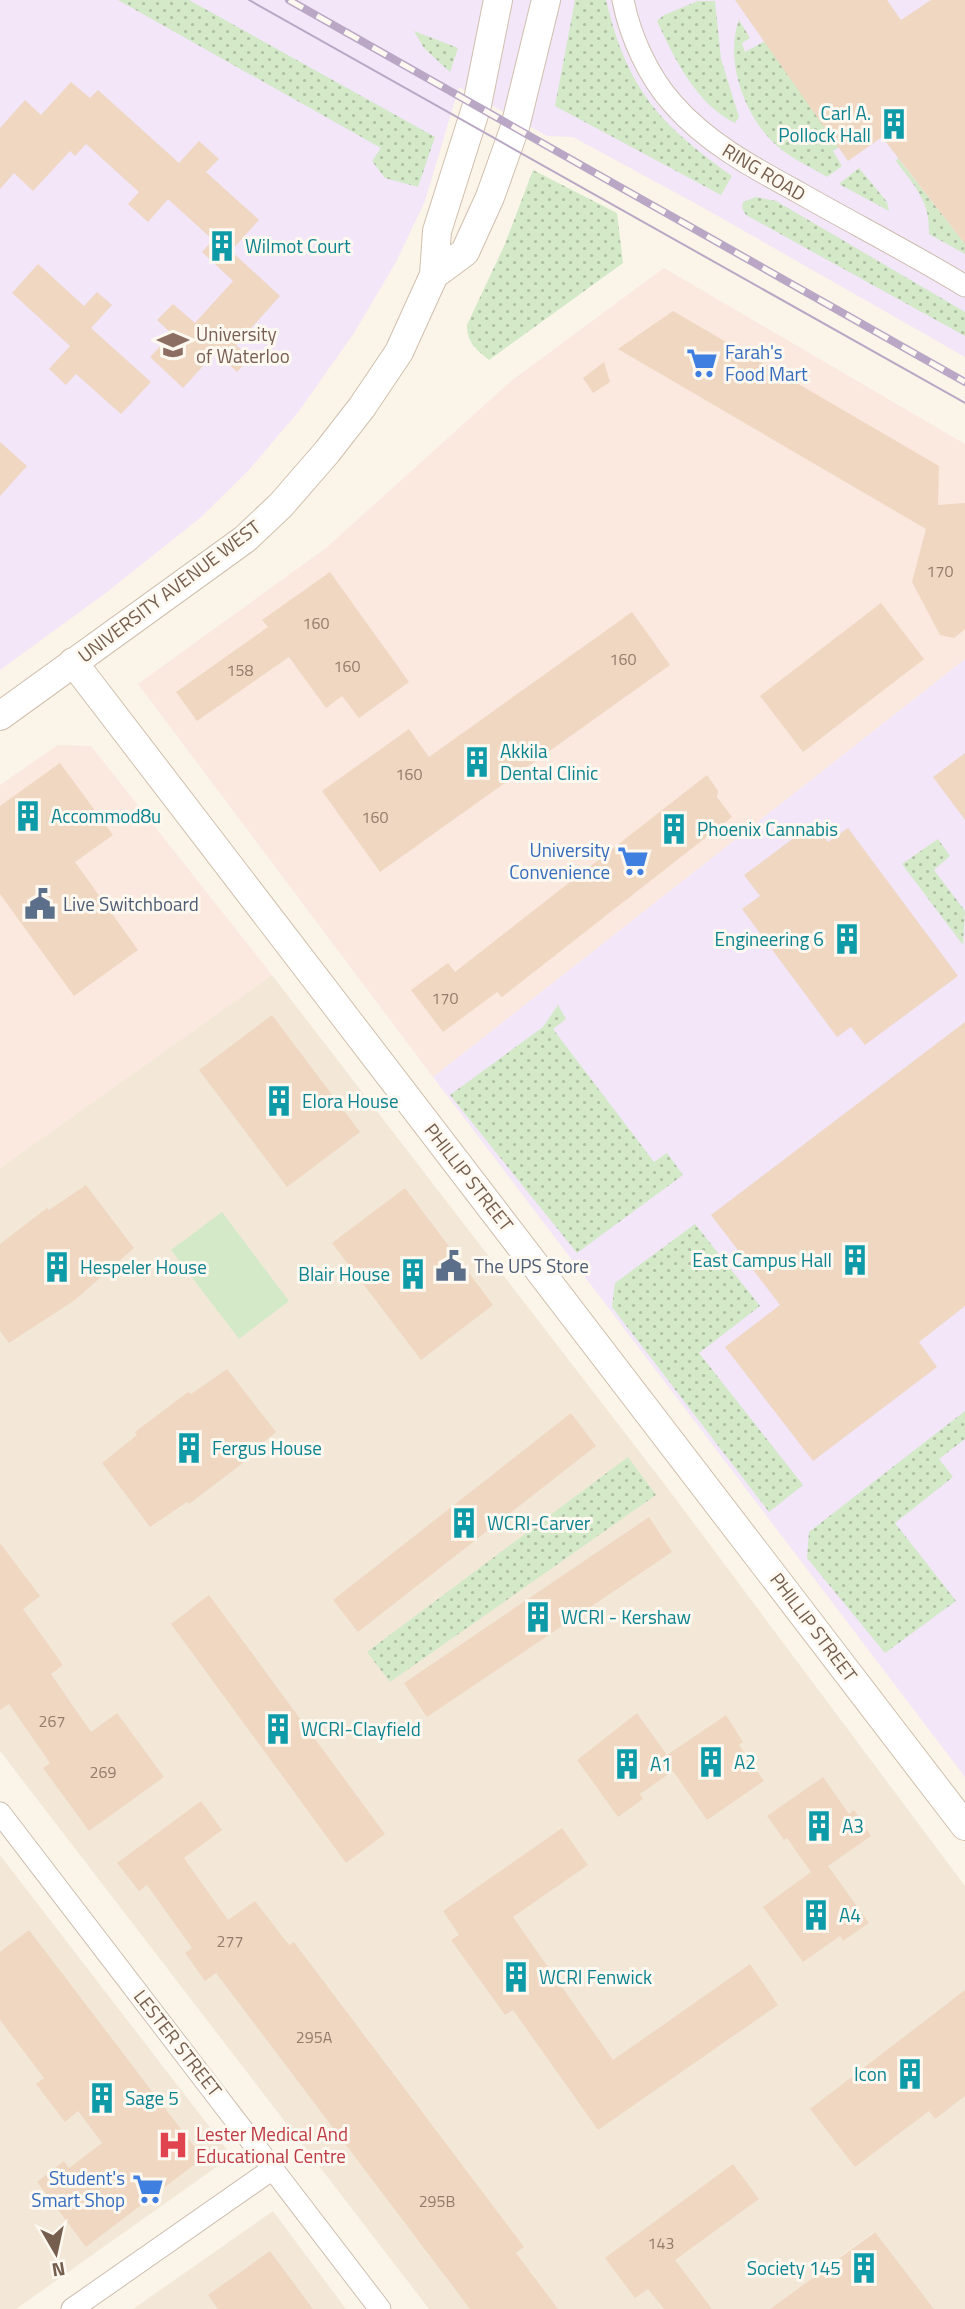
<svg xmlns="http://www.w3.org/2000/svg" width="965" height="2309" viewBox="0 0 965 2309" font-family="'Titillium Web',sans-serif">
  <style>
    .residential { fill: #f3e8d8 }
    .commercial { fill: #fbe8de }
    .education { fill: #f2e6f8 }
    .grass { fill: url(#grass-dots) }
    .park { fill: #d3e9c8 }
    .building { fill: #efd7c2 }
    .lines { fill: none; stroke-linecap: round; stroke-linejoin: round }
    .street-casing { stroke: #cdbeb0; stroke-width: 23 }
    .secondary-casing { stroke: #d0bfad; stroke-width: 30 }
    .street { stroke: #fff; stroke-width: 21 }
    .secondary { stroke: #fff; stroke-width: 28 }
    .tram { stroke: #b9a7c5; stroke-width: 2 }
    .rail-casing { stroke: #b9a7c5; stroke-width: 8 }
    .rail { stroke: #fef9f0; stroke-width: 5; stroke-dasharray: 16; stroke-linecap: butt }
    .labels { text-anchor: middle; stroke-width: 6; stroke-linejoin: round; paint-order: stroke }
    .number-label { font-size: 16px; fill: #947c6b }
    .culture-label { font-size: 19px; fill: #0d838f; stroke: #fef9f0; text-anchor: start }
    .street-label { font-size: 19px; fill: #755e4e; stroke: #fef9f0 }
    .education-label { font-size: 19px; fill: #785e54; stroke: #fef9f0; text-anchor: start }
    .shop-label { font-size: 19px; fill: #366cbe; stroke: #fef9f0; text-anchor: end }
    .service-label { font-size: 19px; fill: #4e5e75; stroke: #fef9f0; text-anchor: start }
    .health-label { font-size: 19px; fill: #be3a42; stroke: #fef9f0; text-anchor: start }
  </style>
  <defs>
    <pattern id="grass-dots" width="8" height="8" patternUnits="userSpaceOnUse" patternTransform="scale(1.75)"><rect width="8" height="8" fill="#d3e9c8"/><path d="M2 2h.1M6 6h.1" fill="none" stroke="#b0c0a5" stroke-width="1.8" stroke-linecap="round"/></pattern>
  </defs>
  <rect width="100%" height="100%" fill="#fbf5e9"/>
  <!-- residential -->
  <path class="residential" d="M 272,975 L 669,1490 L 965,1886 L 965,2309 L 934,2309 L 874,2232 L 778,2303 L 782,2309 L 429,2309 L 0,1751 L 0,1168 Z
    M 0,1855 L 232,2156 L 16,2309 L 0,2309 Z
    M 273,2211 L 346,2309 L 133,2309 Z"/>
  <!-- commercial -->
  <path class="commercial" d="M 664,268 L 965,444 L 965,659 L 433,1077 L 138,684 L 326,548 L 511,381 Z
    M 58,745 L 91,746 L 272,975 L 0,1168 L 0,785 Z"/>
  <!-- education -->
  <path class="education" d="M 0,0 L 965,0 L 965,357 L 702,207 L 573,137 L 547,136 L 459,87 L 425,201 L 396,262 L 354,333 L 299,411 L 248,471 L 200,518 L 107,592 L 0,670 Z
    M 965,659 L 965,1777 L 433,1077 Z"/>
  <!-- grass -->
  <path class="grass" d="M 118,0 L 189,0 L 435,137 L 418,187 L 385,178 L 372,161 L 381,148 Z
    M 575,0 L 606,0 C 627,89 659,124 732,176 L 721,195 L 555,106 Z
    M 698,1 L 715,1 L 721,59 L 739,117 L 735,123 C 697,105 674,58 657,21 L 664,15 Z
    M 739,20 L 750,38 L 742,43 L 745,52 L 765,41 L 839,147 L 833,151 L 842,166 L 827,177 C 811,167 790,158 776,145 C 745,117 724,61 739,20 Z
    M 414,31 L 458,48 L 450,72 L 424,48 Z
    M 898,158 L 965,244 L 965,254 L 929,234 C 930,200 915,187 896,161 Z
    M 859,168 L 887,202 L 889,211 L 839,184 Z
    M 533,170 L 617,213 L 623,263 L 489,360 C 476,349 467,343 467,325 L 505,244 Z
    M 756,197 L 776,201 L 965,312 L 965,336 L 746,215 L 742,208 L 743,202 Z
    M 938,839 L 950,856 L 934,870 L 965,911 L 963,945 L 902,864 Z
    M 558,1005 L 566,1019 L 553,1029 L 654,1162 L 667,1153 L 683,1175 L 577,1253 L 450,1095 L 543,1027 Z
    M 695,1224 L 760,1306 L 699,1353 L 803,1485 L 769,1512 L 612,1307 L 615,1283 Z
    M 965,1411 L 965,1439 L 939,1459 L 953,1477 L 895,1523 L 956,1601 L 885,1653 L 807,1558 L 809,1532 Z
    M 628,1457 L 656,1495 L 390,1682 L 367,1652 Z"/>
  <!-- park -->
  <path class="park" d="M 222,1212 L 289,1301 L 239,1339 L 171,1250 Z"/>
  <!-- building -->
  <path class="building" d="M 735,0 L 887,0 L 901,20 L 931,0 L 965,0 L 965,244 L 882,137 L 848,161 Z
    M 71,82 L 90,98 L 98,90 L 179,163 L 199,141 L 219,159 L 206,172 L 259,220 L 231,251 L 280,296 L 236,345 L 250,358 L 237,372 L 216,352 L 183,388 L 150,357 L 172,334 L 157,320 L 173,304 L 195,323 L 233,281 L 202,252 L 213,240 L 168,199 L 148,222 L 128,204 L 139,192 L 86,144 L 75,156 L 70,151 L 33,191 L 14,173 L 0,189 L 0,128 L 25,100 L 41,115 Z
    M 38,264 L 84,306 L 97,292 L 112,305 L 91,328 L 151,382 L 121,414 L 76,374 L 66,385 L 49,369 L 70,346 L 12,293 Z
    M 673,311 L 939,466 L 938,505 L 965,503 L 965,629 L 954,638 L 940,635 L 912,582 L 926,529 L 618,349 Z
    M 604,362 L 610,382 L 593,393 L 583,378 Z
    M 0,442 L 27,466 L 0,496 Z
    M 330,572 L 409,682 L 359,718 L 342,696 L 326,708 L 289,657 L 197,721 L 176,692 L 268,627 L 262,620 Z
    M 881,603 L 924,659 L 803,752 L 760,696 Z
    M 632,612 L 670,665 L 380,872 L 322,791 L 409,729 L 429,757 Z
    M 965,753 L 965,820 L 933,777 Z
    M 60,763 L 113,835 L 75,862 L 138,950 L 74,996 L 0,894 L 0,806 Z
    M 707,775 L 718,791 L 717,797 L 732,817 L 502,997 L 497,992 L 443,1032 L 411,990 L 448,963 L 455,972 Z
    M 814,823 L 828,842 L 848,828 L 958,976 L 865,1045 L 851,1027 L 837,1037 L 742,909 L 760,896 L 744,875 Z
    M 272,1015 L 360,1132 L 287,1187 L 199,1070 Z
    M 965,1022 L 965,1306 L 919,1342 L 937,1367 L 813,1461 L 725,1347 L 780,1305 L 711,1215 Z
    M 86,1185 L 134,1248 L 75,1300 L 9,1343 L 0,1331 L 0,1244 L 47,1208 L 49,1210 Z
    M 405,1188 L 493,1305 L 421,1360 L 332,1243 Z
    M 227,1369 L 276,1432 L 241,1461 L 243,1463 L 189,1504 L 187,1502 L 150,1527 L 102,1463 L 137,1435 L 135,1432 L 188,1392 L 191,1394 Z
    M 571,1413 L 596,1446 L 358,1632 L 333,1600 Z
    M 649,1517 L 672,1552 L 427,1717 L 404,1683 Z
    M 0,1543 L 40,1596 L 23,1609 L 63,1665 L 51,1674 L 91,1732 L 117,1713 L 164,1777 L 89,1831 L 43,1768 L 50,1763 L 9,1704 L 0,1710 Z
    M 209,1595 L 385,1834 L 346,1863 L 171,1624 Z
    M 637,1713 L 667,1755 L 726,1715 L 743,1742 L 739,1745 L 764,1781 L 707,1820 L 673,1771 L 640,1794 L 643,1799 L 618,1817 L 577,1760 Z
    M 823,1777 L 849,1814 L 854,1810 L 871,1836 L 828,1866 L 869,1923 L 843,1941 L 840,1936 L 803,1962 L 763,1907 L 811,1872 L 787,1838 L 784,1840 L 767,1816 Z
    M 201,1801 L 222,1830 L 184,1858 L 228,1920 L 255,1901 L 289,1945 L 294,1942 L 524,2247 L 516,2253 L 558,2309 L 470,2309 L 216,1973 L 205,1981 L 185,1953 L 192,1948 L 147,1885 L 139,1891 L 117,1863 Z
    M 562,1828 L 588,1865 L 513,1917 L 613,2060 L 750,1964 L 778,2005 L 598,2130 L 513,2010 L 505,2015 L 451,1940 L 459,1935 L 443,1911 Z
    M 29,1930 L 203,2158 L 86,2247 L 37,2182 L 64,2161 L 69,2168 L 102,2143 L 78,2111 L 65,2122 L 36,2084 L 44,2078 L 0,2020 L 0,1952 Z
    M 965,1990 L 965,2096 L 935,2119 L 929,2111 L 855,2167 L 810,2109 Z
    M 733,2164 L 759,2199 L 675,2260 L 712,2309 L 664,2309 L 648,2289 L 635,2298 L 605,2258 Z
    M 875,2232 L 934,2309 L 770,2309 Z
    M 270,2251 L 313,2309 L 218,2309 L 208,2295 Z"/>
  <g class="lines">
    <defs>
      <path id="street" d="M 623,0 C 630,36 648,76 673,104 C 707,143 754,168 798,192 C 854,224 911,253 965,286
        M 0,1813 L 380,2309
        M 72,2309 L 274,2168"/>
      <path id="secondary" d="M 434,275 L 465,252 L 490,197 L 515,127 L 546,0
        M 73,662 L 965,1826
        M 0,716 L 245,539 L 281,505 L 327,452 L 362,407 L 399,352 L 434,275 L 437,231 L 477,105 L 498,0"/>
    </defs>
    <!-- street casing -->
    <use href="#street" class="street-casing"/>
    <!-- secondary casing -->
    <use href="#secondary" class="secondary-casing"/>
    <!-- street -->
    <use href="#street" class="street"/>
    <!-- secondary -->
    <use href="#secondary" class="secondary"/>
    <!-- tram -->
    <path class="tram" d="M 249,0 L 965,403"/>
    <defs>
      <path id="rail" d="M 289,0 L 965,382"/>
    </defs>
    <!-- rail casing -->
    <use href="#rail" class="rail-casing"/>
    <!-- rail -->
    <use href="#rail" class="rail"/>
  </g>
  <!-- icons -->
  <defs>
    <symbol id="building-bare" viewBox="-9 -9 18 18"><path d="M-4-6H4V6H1V3H-1V6H-4ZM-2.5-4.3h1.7v1.8h-1.7ZM.8-4.3h1.7v1.8H.8ZM-2.5-1h1.7V.8h-1.7ZM.8-1h1.7V.8H.8Z" fill="#0f9aa8" stroke="#fef9f0" stroke-width="2.5" paint-order="stroke"/></symbol>
    <symbol id="university-bare" viewBox="-9 -9 18 18"><path d="M0-5L7-2L0 1L-7-2ZM-4 1L0 2.5L4 1V4Q0 6-4 4Z" fill="#8d6e63" stroke="#fef9f0" stroke-width="2.5" paint-order="stroke"/></symbol>
    <symbol id="supermarket-bare" viewBox="-9 -9 18 18"><path d="M-6-5.5h2.5l.6 2H6L4.5 2H-2.5L-4.4-4H-6ZM-1.5 3.2a1.3 1.3 0 1 0 .1 0ZM3 3.2a1.3 1.3 0 1 0 .1 0Z" fill="#3f7fe0" stroke="#fef9f0" stroke-width="2.5" paint-order="stroke"/></symbol>
    <symbol id="civic-bare" viewBox="-9 -9 18 18"><path d="M-.6-6.5H3V-4.5H.6V-3L4-1V1h2V6H-6V1h2V-1L-.6-3ZM-1.2 2.5V6h2.4V2.5Z" fill="#5c6f8a" stroke="#fef9f0" stroke-width="2.5" paint-order="stroke"/></symbol>
    <symbol id="hospital-bare" viewBox="-9 -9 18 18"><path d="M-5-5h3v3.5h4V-5h3V5h-3V1.5h-4V5h-3Z" fill="#e0444e" stroke="#fef9f0" stroke-width="2.5" paint-order="stroke"/></symbol>
  </defs>
  <g fill-rule="evenodd">
    <use href="#building-bare" x="872" y="102" width="44" height="44"/>
    <use href="#building-bare" x="200" y="224" width="44" height="44"/>
    <use href="#university-bare" x="151" y="323" width="44" height="44"/>
    <use href="#supermarket-bare" x="680" y="341" width="44" height="44"/>
    <use href="#building-bare" x="455" y="740" width="44" height="44"/>
    <use href="#building-bare" x="6" y="794" width="44" height="44"/>
    <use href="#building-bare" x="652" y="807" width="44" height="44"/>
    <use href="#supermarket-bare" x="611" y="839" width="44" height="44"/>
    <use href="#civic-bare" x="18" y="882" width="44" height="44"/>
    <use href="#building-bare" x="825" y="917" width="44" height="44"/>
    <use href="#building-bare" x="257" y="1079" width="44" height="44"/>
    <use href="#building-bare" x="833" y="1238" width="44" height="44"/>
    <use href="#civic-bare" x="429" y="1244" width="44" height="44"/>
    <use href="#building-bare" x="35" y="1245" width="44" height="44"/>
    <use href="#building-bare" x="391" y="1252" width="44" height="44"/>
    <use href="#building-bare" x="167" y="1426" width="44" height="44"/>
    <use href="#building-bare" x="442" y="1501" width="44" height="44"/>
    <use href="#building-bare" x="516" y="1595" width="44" height="44"/>
    <use href="#building-bare" x="256" y="1707" width="44" height="44"/>
    <use href="#building-bare" x="689" y="1740" width="44" height="44"/>
    <use href="#building-bare" x="605" y="1742" width="44" height="44"/>
    <use href="#building-bare" x="797" y="1804" width="44" height="44"/>
    <use href="#building-bare" x="794" y="1893" width="44" height="44"/>
    <use href="#building-bare" x="494" y="1955" width="44" height="44"/>
    <use href="#building-bare" x="888" y="2052" width="44" height="44"/>
    <use href="#building-bare" x="80" y="2076" width="44" height="44"/>
    <use href="#hospital-bare" x="151" y="2123" width="44" height="44"/>
    <use href="#supermarket-bare" x="126" y="2167" width="44" height="44"/>
    <use href="#building-bare" x="842" y="2246" width="44" height="44"/>
  </g>
  <g class="labels">
    <!-- number labels -->
    <g class="number-label">
      <text x="940" y="577">170</text>
      <text x="316" y="629">160</text>
      <text x="623" y="665">160</text>
      <text x="347" y="672">160</text>
      <text x="240" y="676">158</text>
      <text x="409" y="780">160</text>
      <text x="375" y="823">160</text>
      <text x="445" y="1004">170</text>
      <text x="52" y="1727">267</text>
      <text x="103" y="1778">269</text>
      <text x="230" y="1947">277</text>
      <text x="314" y="2043">295A</text>
      <text x="437" y="2207">295B</text>
      <text x="661" y="2249">143</text>
    </g>
    <!-- culture labels -->
    <g class="culture-label">
      <text x="871" y="120" text-anchor="end">Carl A.<tspan x="871" dy="22">Pollock Hall</tspan></text>
      <text x="245" y="253">Wilmot Court</text>
      <text x="500" y="758">Akkila<tspan x="500" dy="22">Dental Clinic</tspan></text>
      <text x="51" y="823">Accommod8u</text>
      <text x="697" y="836">Phoenix Cannabis</text>
      <text x="824" y="946" text-anchor="end">Engineering 6</text>
      <text x="302" y="1108">Elora House</text>
      <text x="832" y="1267" text-anchor="end">East Campus Hall</text>
      <text x="80" y="1274">Hespeler House</text>
      <text x="390" y="1281" text-anchor="end">Blair House</text>
      <text x="212" y="1455">Fergus House</text>
      <text x="487" y="1530">WCRI-Carver</text>
      <text x="561" y="1624">WCRI - Kershaw</text>
      <text x="301" y="1736">WCRI-Clayfield</text>
      <text x="734" y="1769">A2</text>
      <text x="650" y="1771">A1</text>
      <text x="842" y="1833">A3</text>
      <text x="839" y="1922">A4</text>
      <text x="539" y="1984">WCRI Fenwick</text>
      <text x="887" y="2081" text-anchor="end">Icon</text>
      <text x="125" y="2105">Sage 5</text>
      <text x="841" y="2275" text-anchor="end">Society 145</text>
    </g>
    <!-- street labels -->
    <g class="street-label">
      <text transform="translate(764 172) rotate(31)" y="7">RING ROAD</text>
      <text transform="translate(169 591) rotate(-37)" y="7">UNIVERSITY AVENUE WEST</text>
      <text transform="translate(469 1177) rotate(52)" y="7">PHILLIP STREET</text>
      <text transform="translate(814 1627) rotate(53)" y="7">PHILLIP STREET</text>
      <text transform="translate(178 2043) rotate(52)" y="7">LESTER STREET</text>
    </g>
    <!-- education labels -->
    <g class="education-label">
      <text x="196" y="341">University<tspan x="196" dy="22">of Waterloo</tspan></text>
    </g>
    <!-- shop labels -->
    <g class="shop-label">
      <text x="725" y="359" text-anchor="start">Farah's<tspan x="725" dy="22">Food Mart</tspan></text>
      <text x="610" y="857">University<tspan x="610" dy="22">Convenience</tspan></text>
      <text x="125" y="2185">Student's<tspan x="125" dy="22">Smart Shop</tspan></text>
    </g>
    <!-- service labels -->
    <g class="service-label">
      <text x="63" y="911">Live Switchboard</text>
      <text x="474" y="1273">The UPS Store</text>
    </g>
    <!-- health labels -->
    <g class="health-label">
      <text x="196" y="2141">Lester Medical And<tspan x="196" dy="22">Educational Centre</tspan></text>
    </g>
  </g>
  <!-- north arrow -->
  <g transform="translate(56 2253) rotate(171)" stroke="#fef9f0" stroke-width="5" paint-order="stroke">
  <path d="M0-5L12 26L0 18L-12 26Z" fill="#755e4e"/>
  <text y="-10" font-size="19" font-weight="bold" text-anchor="middle" fill="#755e4e">N</text>
  </g>
</svg>
